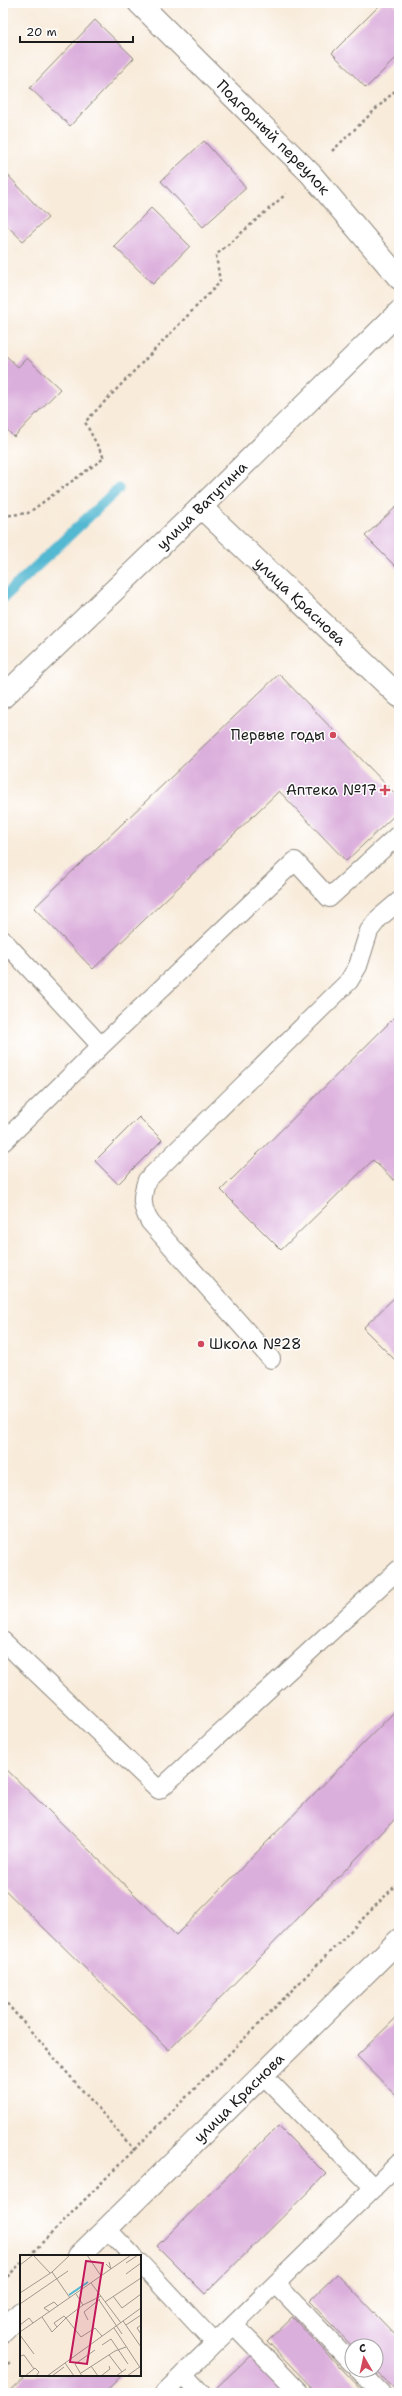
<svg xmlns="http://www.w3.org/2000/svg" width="402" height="2396" viewBox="0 0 402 2396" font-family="'Shantell Sans',sans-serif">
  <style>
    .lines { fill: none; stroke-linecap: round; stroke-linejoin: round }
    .stream { stroke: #52b8d1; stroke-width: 11 }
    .building { fill: #dbafdc }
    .lane-casing { stroke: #8a847b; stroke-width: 20 }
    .street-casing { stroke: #8a847b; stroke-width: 24 }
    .secondary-casing { stroke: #8a847b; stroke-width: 24 }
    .path { stroke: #8a847b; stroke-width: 2.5; stroke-dasharray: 3 3; stroke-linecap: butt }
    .lane { stroke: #fff; stroke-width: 18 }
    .street { stroke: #fff; stroke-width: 22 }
    .secondary { stroke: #fff; stroke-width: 22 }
    .poi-dot { fill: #d1495b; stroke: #fff; stroke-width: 1.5 }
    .labels { text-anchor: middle; stroke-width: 3; stroke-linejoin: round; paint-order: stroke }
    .street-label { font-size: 15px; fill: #1c1c1c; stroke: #fff }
    .poi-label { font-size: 15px; fill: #1c1c1c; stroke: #fff; text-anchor: end }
    .inset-river { fill: none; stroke: #52b8d1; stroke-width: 2 }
    .inset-road { fill: none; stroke: #a0988e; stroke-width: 1 }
    .view { fill: #c2185b; fill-opacity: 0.15; stroke: #c2185b; stroke-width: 2 }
    .inset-edge { fill: none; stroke: #1c1c1c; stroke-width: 2 }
  </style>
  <rect width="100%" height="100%" fill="#fff"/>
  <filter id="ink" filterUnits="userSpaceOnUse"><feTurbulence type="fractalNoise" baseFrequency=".025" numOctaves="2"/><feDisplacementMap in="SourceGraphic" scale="8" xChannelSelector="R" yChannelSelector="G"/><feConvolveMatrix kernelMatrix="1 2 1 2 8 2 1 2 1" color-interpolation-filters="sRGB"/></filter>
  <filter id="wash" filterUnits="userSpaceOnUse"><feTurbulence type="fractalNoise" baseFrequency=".012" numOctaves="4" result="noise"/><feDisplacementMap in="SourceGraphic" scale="16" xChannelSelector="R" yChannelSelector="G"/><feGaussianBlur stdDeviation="0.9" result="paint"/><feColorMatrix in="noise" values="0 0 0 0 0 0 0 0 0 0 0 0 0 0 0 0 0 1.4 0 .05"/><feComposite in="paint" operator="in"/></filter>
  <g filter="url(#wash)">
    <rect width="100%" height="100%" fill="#f8ebda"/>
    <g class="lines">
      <!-- stream -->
      <path class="stream" d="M 3,598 L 118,489"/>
    </g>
    <g id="blocks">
      <!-- building -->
      <path class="building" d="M 3,3 L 12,3 L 3,10 Z
        M 382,3 L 393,3 L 399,9 L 399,55 L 366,88 L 332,53 Z
        M 95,20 L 134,58 L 70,126 L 30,88 Z
        M 204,141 L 246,188 L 203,227 L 161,181 Z
        M 3,170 L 48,218 L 23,241 L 4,223 L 3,224 Z
        M 151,208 L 190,246 L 153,284 L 114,246 Z
        M 3,353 L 18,367 L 27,358 L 60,389 L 14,437 L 3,426 Z
        M 396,507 L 399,510 L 399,570 L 365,536 Z
        M 279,674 L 399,798 L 399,811 L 346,861 L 279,791 L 93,969 L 34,908 Z
        M 399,1013 L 399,1185 L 373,1160 L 281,1250 L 221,1190 Z
        M 139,1117 L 162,1140 L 118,1184 L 95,1161 Z
        M 399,1293 L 399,1364 L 363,1328 Z
        M 399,1707 L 399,1815 L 169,2050 L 3,1888 L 3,1766 L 176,1935 Z
        M 399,2015 L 399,2099 L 357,2056 Z
        M 278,2126 L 326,2174 L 205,2294 L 157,2246 Z
        M 337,2274 L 399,2339 L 399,2393 L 376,2371 L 376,2346 L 352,2346 L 309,2301 Z
        M 292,2317 L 365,2393 L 317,2393 L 267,2341 Z
        M 251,2355 L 287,2393 L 221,2393 L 216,2388 Z
        M 26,2375 L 122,2375 L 104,2393 L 7,2393 Z"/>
    </g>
  </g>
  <g filter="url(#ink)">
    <use href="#blocks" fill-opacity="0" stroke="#8a847b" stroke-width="1"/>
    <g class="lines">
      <defs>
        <path id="lane" d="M 3,940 L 101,1046 L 3,1142
          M 101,1046 L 295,861 L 329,898 L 399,834
          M 271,1359 L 150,1222 C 141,1207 141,1197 147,1180 L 349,981 L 358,966 L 369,931 L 379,918 L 399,901
          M 3,1641 L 159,1790 L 399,1569
          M 263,2075 L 374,2188
          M 107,2229 L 133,2256
          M 140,2263 L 215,2343
          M 276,2284 L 352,2363
          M 234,2325 L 300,2393
          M 359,2370 L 381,2393
          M 183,2374 L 201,2393
          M 164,2393 L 399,2163"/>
        <g id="street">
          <path id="s1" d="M 139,3 L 310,173 L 399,278"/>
          <path id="s2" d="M 201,507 L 399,696"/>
          <path id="s3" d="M 3,697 L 201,507 L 399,312"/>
        </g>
        <g id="secondary">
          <path id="s4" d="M 79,2256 L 399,1940"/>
          <path d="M 3,2331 L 21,2313"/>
        </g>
      </defs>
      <!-- lane casing -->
      <use href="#lane" class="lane-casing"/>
      <!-- street casing -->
      <use href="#street" class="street-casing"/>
      <!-- secondary casing -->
      <use href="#secondary" class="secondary-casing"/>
      <!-- path -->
      <path class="path" d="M 332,151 L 399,87
        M 3,516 L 28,513 L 104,458 L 85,422 L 220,282 L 216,255 L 286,194
        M 3,1999 L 136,2152
        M 29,2256 L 399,1882
        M 3,2281 L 21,2263
        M 3,2368 L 10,2362"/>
      <!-- lane -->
      <use href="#lane" class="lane"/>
      <!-- street -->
      <use href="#street" class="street"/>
      <!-- secondary -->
      <use href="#secondary" class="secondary"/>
    </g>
  </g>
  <!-- markers -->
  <g class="poi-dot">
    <circle cx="333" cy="735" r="4"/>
    <path d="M383 784h4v4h4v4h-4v4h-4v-4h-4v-4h4z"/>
    <circle cx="201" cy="1344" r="4"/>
  </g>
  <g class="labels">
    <!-- street labels -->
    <g class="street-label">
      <text dy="5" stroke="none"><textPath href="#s1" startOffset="190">Подгорный переулок</textPath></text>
      <text dy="5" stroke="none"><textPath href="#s3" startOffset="276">улица Ватутина</textPath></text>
      <text dy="5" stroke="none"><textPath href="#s2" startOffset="137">улица Краснова</textPath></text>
      <text dy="5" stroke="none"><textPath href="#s4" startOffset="225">улица Краснова</textPath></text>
    </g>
    <!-- poi labels -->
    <g class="poi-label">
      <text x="325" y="740">Первые годы</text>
      <text x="377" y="795">Аптека №17</text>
      <text x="209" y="1349" text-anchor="start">Школа №28</text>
    </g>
  </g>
  <!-- overview -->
  <g transform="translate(20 2255)">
    <rect width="121" height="121" fill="#f8ebda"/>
    <path class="inset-river" d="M 49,40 L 68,27"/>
    <path class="inset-road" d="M 67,0 L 81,21M 106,8 L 118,0M 86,9 L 91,14 L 89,7M 0,10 L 13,0 L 30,18M 32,17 L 50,43M 106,19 L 121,8M 71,28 L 101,68M 0,38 L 32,17 L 50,0M 56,39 L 63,50 L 46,63 L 61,82 L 75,73 L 82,81M 93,41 L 102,53 L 121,39M 79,45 L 102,79M 85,47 L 121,23M 0,49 L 48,16M 63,50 L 81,41M 30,57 L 24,53 L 34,47 L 38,51M 22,62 L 32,77 L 46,63M 68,65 L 64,57 L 80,44M 103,66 L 121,92M 0,70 L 9,63 L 13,68M 106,70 L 121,60M 121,70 L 117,73 L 121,79M 37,72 L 34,68 L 44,61 L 46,63M 94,73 L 121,114M 0,77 L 111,0M 0,80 L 14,99M 82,90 L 91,84 L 108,109M 89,100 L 102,117M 0,101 L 4,100 L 14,114M 45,108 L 54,121M 71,111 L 78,121M 61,118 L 95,96 L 106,92M 5,121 L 15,113 L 19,117 L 16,121M 27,121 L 121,53M 32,121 L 44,112M 62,121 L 55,109 L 75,95M 81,121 L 90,114 L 89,111M 96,121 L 106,114M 107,121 L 121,111"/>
    <path class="view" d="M 66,6 L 83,8 L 67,109 L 50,107 Z"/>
    <rect width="121" height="121" class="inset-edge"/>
  </g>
  <!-- margin -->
  <rect width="402" height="2396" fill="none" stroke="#fff" stroke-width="16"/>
  <!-- north arrow -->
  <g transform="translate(364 2358) rotate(351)"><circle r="19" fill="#ffffff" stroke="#a4a4a4"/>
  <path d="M0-3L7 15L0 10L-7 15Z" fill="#d1495b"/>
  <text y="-6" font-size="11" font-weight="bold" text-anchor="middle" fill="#1c1c1c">С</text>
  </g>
  <!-- scale -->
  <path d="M20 36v6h113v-6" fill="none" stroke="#1c1c1c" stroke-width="2"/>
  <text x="26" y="36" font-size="12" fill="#1c1c1c" stroke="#ffffff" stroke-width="3" paint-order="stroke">20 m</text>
</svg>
